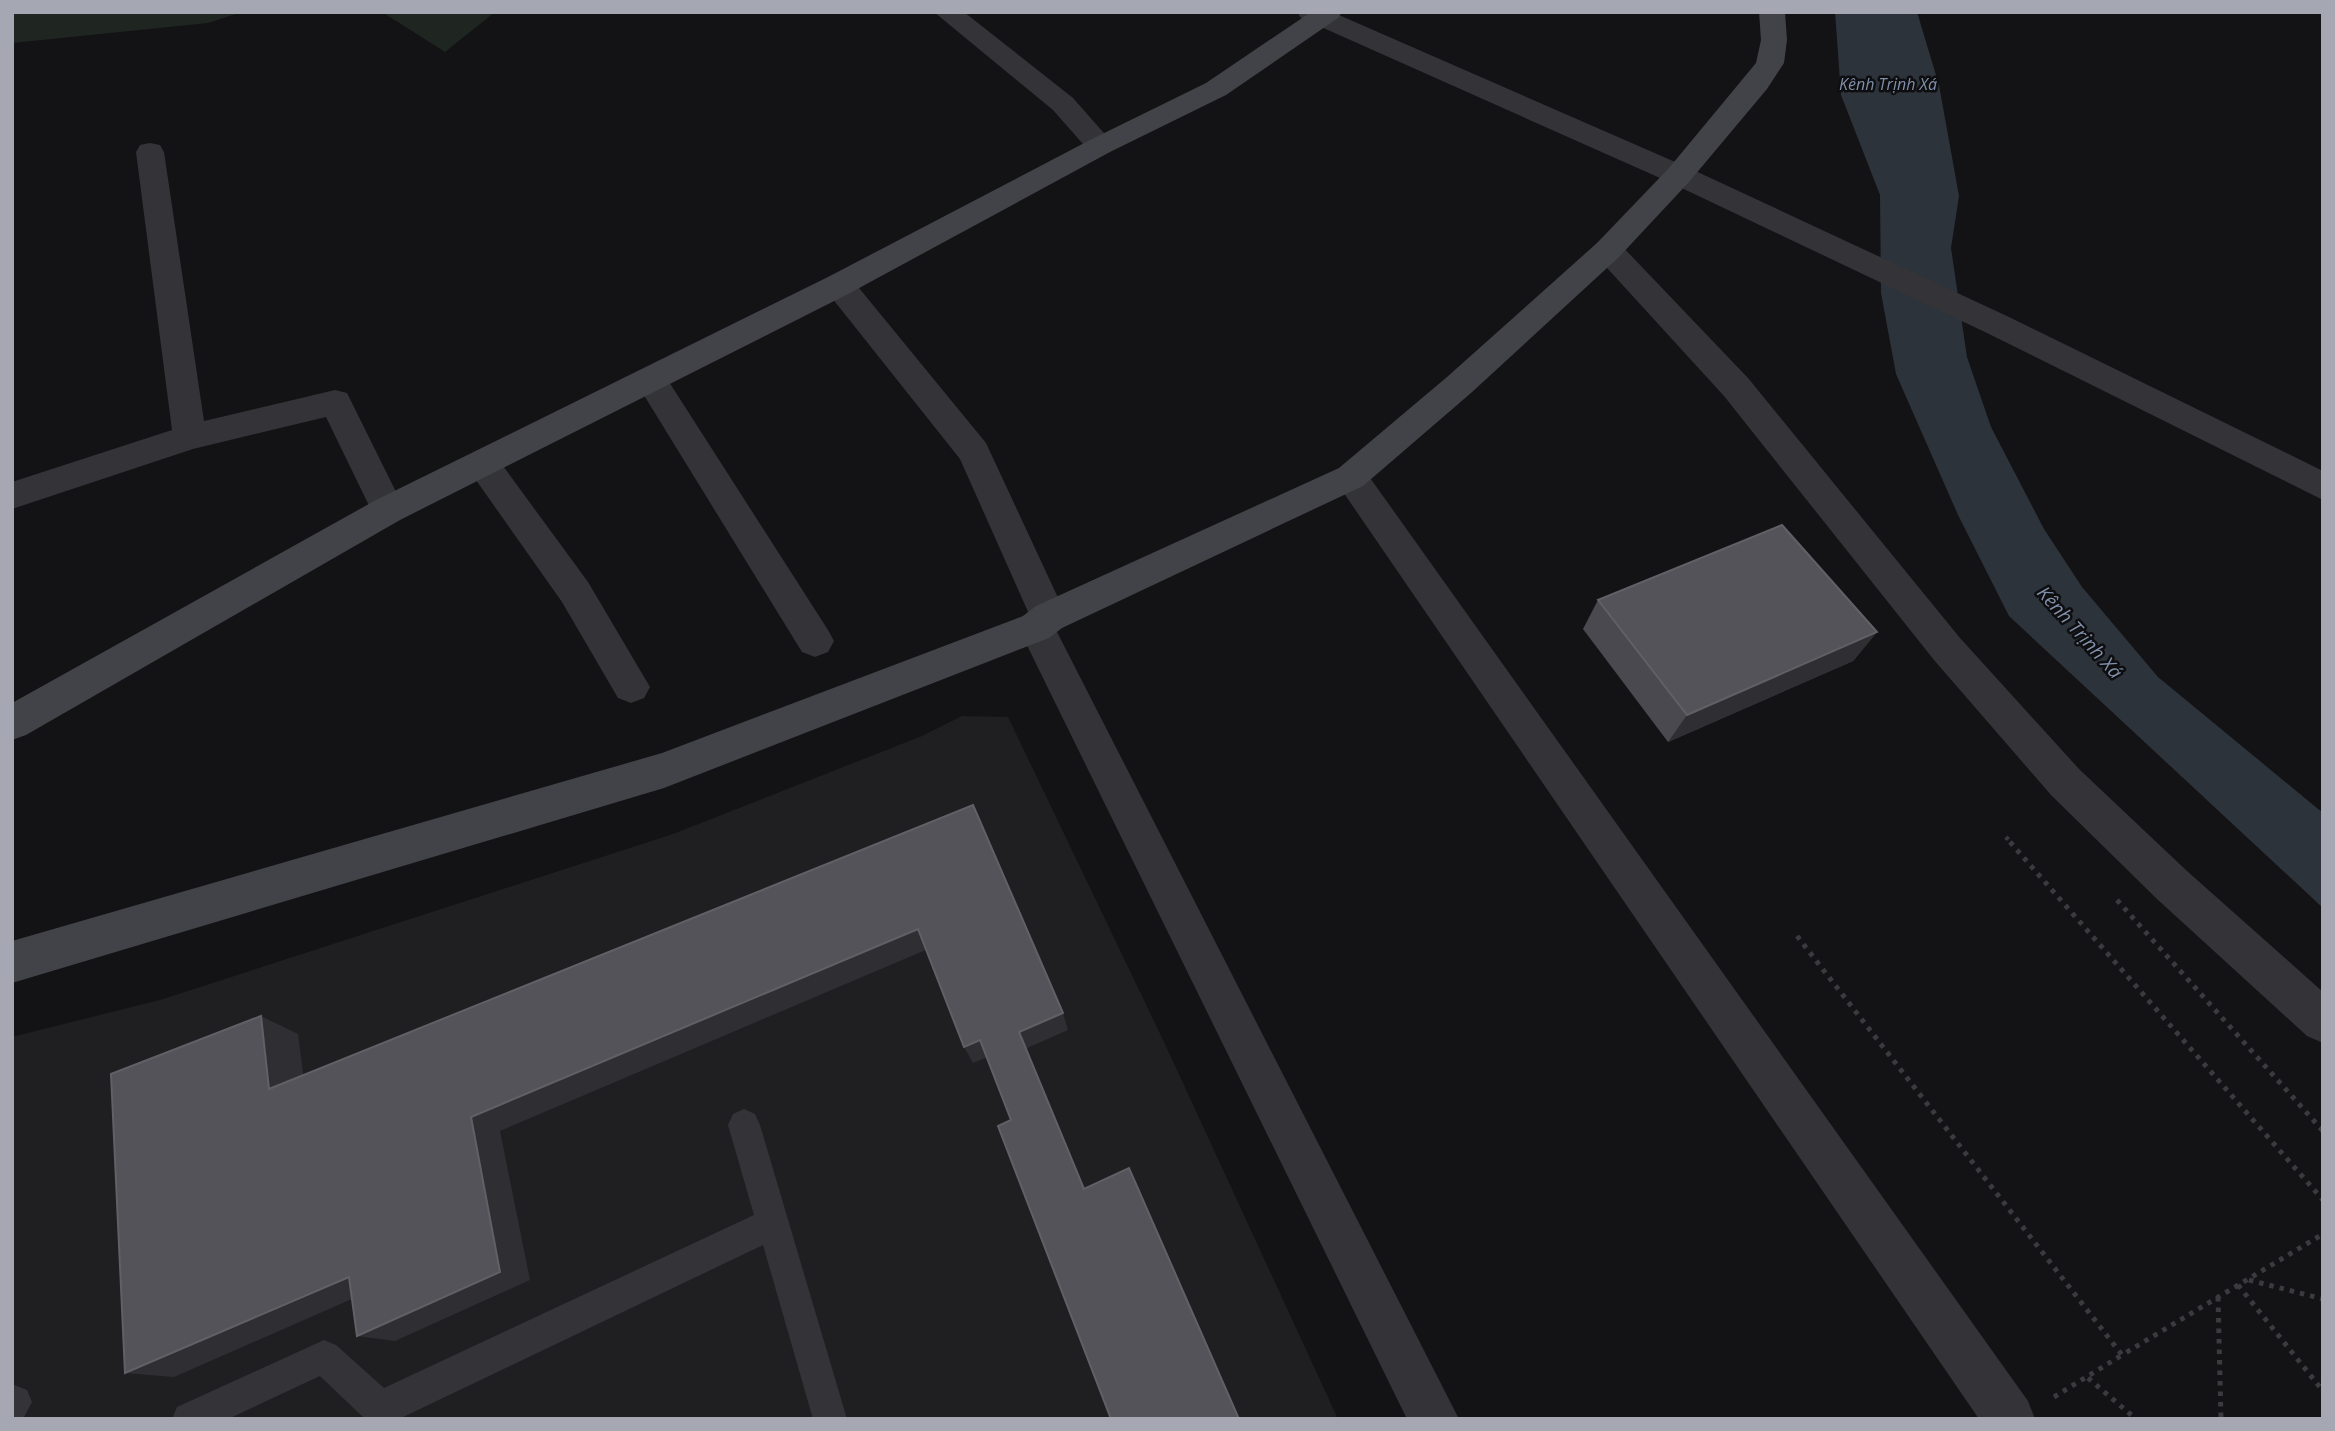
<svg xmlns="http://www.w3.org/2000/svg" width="2335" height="1431" viewBox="0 0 2335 1431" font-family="'Open Sans',sans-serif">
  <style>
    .built { fill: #1f1f21 }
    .green { fill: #1f2621 }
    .water { fill: #2d333b }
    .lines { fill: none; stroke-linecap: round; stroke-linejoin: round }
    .path-far1 { stroke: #3a3b3f; stroke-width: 4.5; stroke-dasharray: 3.5 5; stroke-linecap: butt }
    .path { stroke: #3a3b3f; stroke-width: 5; stroke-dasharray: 4.5 6; stroke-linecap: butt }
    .service { fill: #343438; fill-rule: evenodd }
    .minor { fill: #343438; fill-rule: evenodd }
    .secondary { fill: #424348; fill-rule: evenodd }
    .wall { fill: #49494f }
    .shaded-wall { fill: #2f2f33 }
    .building { fill: #535359; stroke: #606167; stroke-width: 2 }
    .labels { text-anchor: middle; stroke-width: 5; stroke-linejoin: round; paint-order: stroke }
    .far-water-label { font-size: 16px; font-style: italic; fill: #8090aa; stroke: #0e0d0f }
    .water-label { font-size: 19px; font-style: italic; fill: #8090aa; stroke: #0e0d0f }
  </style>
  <rect width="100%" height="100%" fill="#131214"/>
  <!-- built -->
  <path class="built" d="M 962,716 L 1008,717 L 1165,1044 L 1338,1419 L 12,1419 L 12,1037 L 160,1000 L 673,834 L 922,736 Z"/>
  <!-- green -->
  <path class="green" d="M 12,12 L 242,12 L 208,23 L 12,43 Z
    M 382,12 L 495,12 L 445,52 Z"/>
  <!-- water -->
  <path class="water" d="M 1835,12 L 1917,12 L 1939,85 L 1959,196 L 1951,248 L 1967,357 L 1991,427 L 2044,529 L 2082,587 L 2158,677 L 2323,813 L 2323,908 L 2009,616 L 1958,515 L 1896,374 L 1881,293 L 1880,195 L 1841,95 Z"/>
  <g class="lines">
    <!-- path-far1 -->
    <path class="path-far1" d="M 2006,837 L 2012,844"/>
    <!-- path -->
    <path class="path" d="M 2010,842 L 2323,1200
      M 2117,900 L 2323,1131
      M 1797,936 L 2122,1355 L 2323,1234
      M 2249,1280 L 2323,1299
      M 2238,1285 L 2323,1391
      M 2218,1297 L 2221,1419
      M 2088,1378 L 2136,1419
      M 2054,1397 L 2122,1355"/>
    <!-- service -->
    <path class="service" d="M 744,1109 L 755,1114 L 760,1125 L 847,1419 L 813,1419 L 763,1245 L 399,1419 L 365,1419 L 320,1376 L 228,1419 L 172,1419 L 177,1407 L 324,1340 L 336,1345 L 384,1388 L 754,1215 L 728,1125 L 733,1114 Z
      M 12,1384 L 27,1390 L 32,1402 L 23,1419 L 12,1419 Z"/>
    <!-- minor -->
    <path class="minor" d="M 934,12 L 964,12 L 1073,98 L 1110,140 L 1114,146 L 1110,152 L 1100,155 L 1090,152 L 1053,110 Z
      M 1297,12 L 1332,12 L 1689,168 L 2009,317 L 2323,471 L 2323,500 L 1987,333 L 1669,182 L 1301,18 Z
      M 150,143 L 160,145 L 164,152 L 204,421 L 335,390 L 347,393 L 405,510 L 400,520 L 388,524 L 376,520 L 326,417 L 193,449 L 12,509 L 12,482 L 172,430 L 136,152 L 140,145 Z
      M 1608,240 L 1619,243 L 1748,378 L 1960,638 L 2079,769 L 2187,871 L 2323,992 L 2323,1043 L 2307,1036 L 2157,899 L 2051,795 L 1934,660 L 1724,396 L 1597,257 L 1593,250 L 1597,243 Z
      M 839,274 L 850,277 L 986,443 L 1067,617 L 1062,628 L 1056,630 L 1459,1419 L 1407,1419 L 1018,627 L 1023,616 L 1029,614 L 960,459 L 828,293 L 824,285 L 828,277 Z
      M 650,367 L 662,371 L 828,630 L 834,641 L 828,652 L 815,657 L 802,652 L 634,379 L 638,371 Z
      M 483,451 L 495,455 L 588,582 L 650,687 L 644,698 L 631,703 L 618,698 L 562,602 L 471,473 L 466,464 L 471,455 Z
      M 1351,464 L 1363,468 L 2028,1401 L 2035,1419 L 1979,1419 L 1339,486 L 1334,477 L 1339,468 Z"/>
    <!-- secondary -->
    <path class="secondary" d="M 1311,12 L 1342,12 L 1338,18 L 1226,95 L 1110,152 L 850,293 L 400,520 L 26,735 L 12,740 L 12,703 L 376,500 L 828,277 L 1090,140 L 1206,83 Z
      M 1759,12 L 1785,12 L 1787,40 L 1784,63 L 1767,89 L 1689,182 L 1619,257 L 1471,393 L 1363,486 L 1062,628 L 1049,638 L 664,788 L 12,983 L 12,941 L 662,753 L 1023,616 L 1036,606 L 1339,468 L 1447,377 L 1597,243 L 1669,168 L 1756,63 L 1761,40 Z"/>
  </g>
  <!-- wall -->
  <path class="wall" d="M 1598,600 L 1877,632 L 1853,661 L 1668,742 L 1583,629 Z"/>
  <!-- shaded-wall -->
  <path class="shaded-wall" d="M 1877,632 L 1853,661 L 1668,742 L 1687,715 Z
    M 918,929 L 928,949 L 500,1131 L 530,1280 L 395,1341 L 357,1336 L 471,1117 Z
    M 1063,1013 L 1068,1030 L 1025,1049 L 1019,1032 Z
    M 261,1016 L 298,1034 L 307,1104 L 269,1089 Z
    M 980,1040 L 988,1057 L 973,1063 L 964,1047 Z
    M 349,1277 L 386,1284 L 174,1377 L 125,1373 Z"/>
  <!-- building -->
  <path class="building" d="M 1782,525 L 1877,632 L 1687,715 L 1598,600 Z
    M 973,805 L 1063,1013 L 1019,1032 L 1084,1189 L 1129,1168 L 1239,1419 L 1111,1419 L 998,1126 L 1011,1120 L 980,1040 L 964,1047 L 918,929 L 471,1117 L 500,1272 L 357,1336 L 349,1277 L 125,1373 L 111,1074 L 261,1016 L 269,1089 Z"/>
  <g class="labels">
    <!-- far-water labels -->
    <g class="far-water-label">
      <text x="1888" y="90">Kênh Trịnh Xá</text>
    </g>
    <!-- water labels -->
    <g class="water-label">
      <text transform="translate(2080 632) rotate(48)" y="7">Kênh Trịnh Xá</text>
    </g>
  </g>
  <!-- border -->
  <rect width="2335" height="1431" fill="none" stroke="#a5a8b3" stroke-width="28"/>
</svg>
